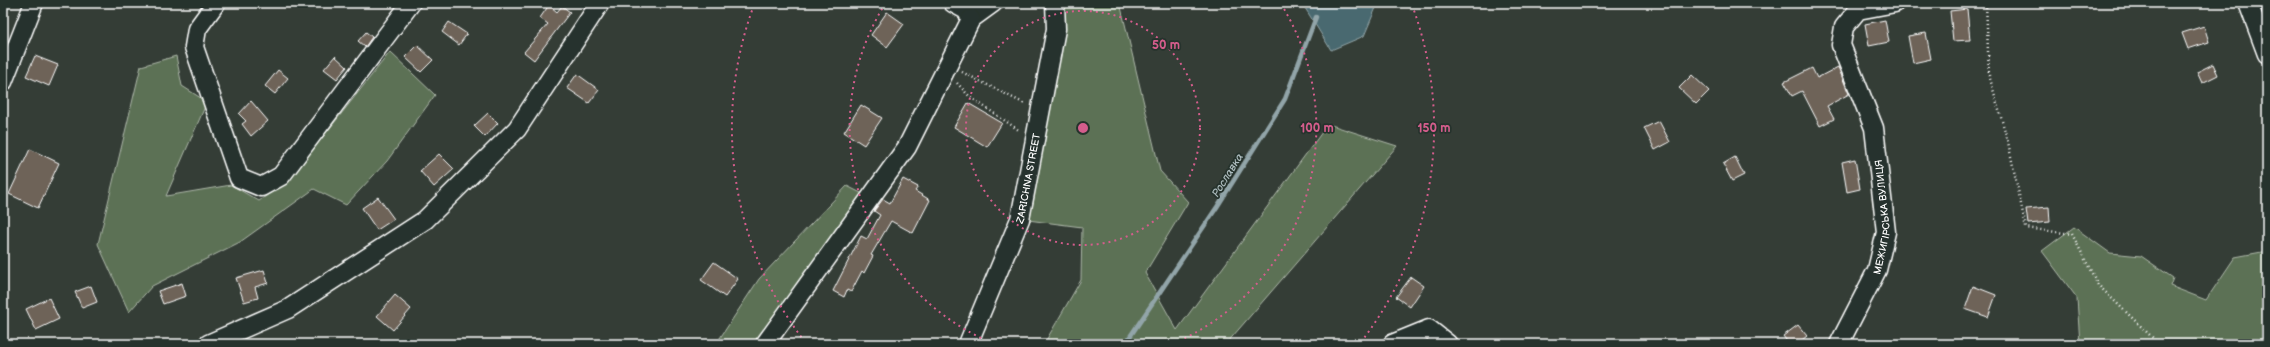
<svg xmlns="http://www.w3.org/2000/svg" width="2270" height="347" viewBox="0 0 2270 347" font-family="'Balsamiq Sans',sans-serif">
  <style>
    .green { fill: #5c7155; stroke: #aeb8aa }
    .water { fill: #49696f; stroke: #92a5a9 }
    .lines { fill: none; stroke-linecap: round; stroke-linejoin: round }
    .stream { stroke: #92a5a9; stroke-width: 4.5 }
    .building { fill: #6e6359; stroke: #fff }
    .minor-casing { stroke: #fff; stroke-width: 21 }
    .path { stroke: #fff; stroke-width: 2.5; stroke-dasharray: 1 3; stroke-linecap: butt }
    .minor { stroke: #26332d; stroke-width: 18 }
    .ring { fill: none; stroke: #d45d8c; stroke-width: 2; stroke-dasharray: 2 4 }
    .labels { text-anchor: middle; stroke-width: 3.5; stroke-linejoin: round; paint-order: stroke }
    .street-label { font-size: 10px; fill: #fff; stroke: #26332d }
    .water-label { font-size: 11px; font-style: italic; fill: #adbcbe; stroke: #26332d }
    .centre { fill: #d45d8c; stroke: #26332d; stroke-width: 2 }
    .ring-label { font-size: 12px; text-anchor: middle; font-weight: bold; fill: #d45d8c; stroke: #26332d; stroke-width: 3.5; stroke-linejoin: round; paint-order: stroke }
  </style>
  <rect width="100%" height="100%" fill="#343d36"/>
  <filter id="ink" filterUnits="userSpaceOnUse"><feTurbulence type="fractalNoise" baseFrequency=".025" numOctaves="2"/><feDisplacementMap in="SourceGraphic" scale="8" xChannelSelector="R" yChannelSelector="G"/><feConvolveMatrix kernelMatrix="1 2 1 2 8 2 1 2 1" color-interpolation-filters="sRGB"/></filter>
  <g filter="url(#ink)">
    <!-- green -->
    <path class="green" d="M 1055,3 L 1120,3 L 1160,171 L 1188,202 L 1145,273 L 1177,330 L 1328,124 L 1397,146 L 1226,344 L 1044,344 L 1081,280 L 1082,227 L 1020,219 Z
      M 390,52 L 435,95 L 387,161 L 346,205 L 314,189 L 240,242 L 152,286 L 129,312 L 98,244 L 141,66 L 176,56 L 182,86 L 207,102 L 166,196 L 231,185 L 259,201 L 289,180 Z
      M 847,186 L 863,194 L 756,344 L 716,344 L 759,279 Z
      M 2074,227 L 2110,253 L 2141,256 L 2173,278 L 2170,286 L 2206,300 L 2235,257 L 2267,251 L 2267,344 L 2080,344 L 2077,298 L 2042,251 Z"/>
    <!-- water -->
    <path class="water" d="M 1302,3 L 1378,3 L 1364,36 L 1331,50 Z"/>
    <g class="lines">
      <!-- stream -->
      <path class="stream" d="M 1125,344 L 1217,207 L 1285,99 L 1316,17"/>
    </g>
    <!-- building -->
    <path class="building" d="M 549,5 L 557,12 L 562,6 L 570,12 L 534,60 L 524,52 L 548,24 L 540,18 Z
      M 1967,9 L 1970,40 L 1953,41 L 1950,11 Z
      M 887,12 L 904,24 L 887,47 L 871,35 Z
      M 1885,20 L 1889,42 L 1869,46 L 1865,24 Z
      M 449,22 L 467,34 L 459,45 L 442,32 Z
      M 2204,26 L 2209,42 L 2188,49 L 2182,33 Z
      M 366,32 L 372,37 L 365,47 L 358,41 Z
      M 1926,33 L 1931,59 L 1913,63 L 1908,36 Z
      M 417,45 L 433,60 L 421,72 L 405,57 Z
      M 35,56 L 58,65 L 49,86 L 26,76 Z
      M 335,56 L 347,67 L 337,79 L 324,69 Z
      M 2213,64 L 2218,75 L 2202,83 L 2197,72 Z
      M 1838,67 L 1849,94 L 1827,106 L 1834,119 L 1820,126 L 1802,91 L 1792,96 L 1784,82 L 1812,68 L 1817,78 Z
      M 278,70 L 288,78 L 275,94 L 265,86 Z
      M 577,74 L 599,90 L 589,103 L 567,88 Z
      M 1692,75 L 1709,91 L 1696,104 L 1679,88 Z
      M 251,101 L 268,121 L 251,136 L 242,124 L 246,121 L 239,114 Z
      M 968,103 L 1002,123 L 987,147 L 954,127 Z
      M 861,105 L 882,118 L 864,145 L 844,132 Z
      M 488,113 L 498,123 L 485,137 L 474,126 Z
      M 1659,121 L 1670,142 L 1655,150 L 1644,128 Z
      M 30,149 L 59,163 L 38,208 L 9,194 Z
      M 439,154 L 454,169 L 434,187 L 420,171 Z
      M 1735,157 L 1744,175 L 1732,181 L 1723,164 Z
      M 1855,159 L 1860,189 L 1847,192 L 1842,162 Z
      M 903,179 L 918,187 L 915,191 L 930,200 L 913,233 L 891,221 L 871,255 L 873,256 L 864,273 L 862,271 L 851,292 L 847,290 L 844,297 L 833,291 L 861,236 L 867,239 L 880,215 L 874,211 L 883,199 L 890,203 Z
      M 378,197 L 394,219 L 377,230 L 362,208 Z
      M 2049,207 L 2050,222 L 2028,224 L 2026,209 Z
      M 714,262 L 738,279 L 725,297 L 701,280 Z
      M 264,270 L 268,283 L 255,287 L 258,298 L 244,302 L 236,278 Z
      M 1411,277 L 1424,286 L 1410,307 L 1396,297 Z
      M 182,283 L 186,296 L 163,304 L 158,291 Z
      M 91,286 L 97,302 L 82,308 L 75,292 Z
      M 1973,286 L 1996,295 L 1988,317 L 1965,309 Z
      M 395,295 L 411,309 L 393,330 L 377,316 Z
      M 49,298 L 59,319 L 36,330 L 26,309 Z
      M 1798,325 L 1807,336 L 1797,344 L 1789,344 L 1783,336 Z"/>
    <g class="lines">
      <defs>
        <g id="minor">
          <path d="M 216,3 L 197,29 L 194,47 L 239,178 L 261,187 L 281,176 L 411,3"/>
          <path d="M 953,3 L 966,10 L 971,19 L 993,3"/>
          <path d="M 2248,3 L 2267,54"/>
          <path d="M 3,82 L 34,3"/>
          <path d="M 208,344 L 288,309 L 425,220 L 517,129 L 600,3"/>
          <path d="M 765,344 L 907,147 L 971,19"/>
          <path id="s1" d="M 968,344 L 1020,219 L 1056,29 L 1055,3"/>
          <path d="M 1392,344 L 1429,329 L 1448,344"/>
          <path id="s2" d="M 1839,344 L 1877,270 L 1886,232 L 1874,128 L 1841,45 L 1844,27 L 1858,10 L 1895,3"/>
        </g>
      </defs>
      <!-- minor casing -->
      <use href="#minor" class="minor-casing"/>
      <!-- path -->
      <path class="path" d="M 1986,3 L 1989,75 L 2008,142 L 2026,228 L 2072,234 L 2098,285 L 2153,338 L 2156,344
        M 962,72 L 1025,104
        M 957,83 L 970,97 L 1020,131"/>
      <!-- minor -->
      <use href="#minor" class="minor"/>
    </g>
  </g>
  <!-- distance rings -->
  <g class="ring">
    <circle cx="1083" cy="128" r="117"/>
    <path d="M992 343A234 234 0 0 1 885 4M1281 4A234 234 0 0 1 1174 343"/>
    <path d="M805 342A351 351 0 0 1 754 5M1412 5A351 351 0 0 1 1361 342"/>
  </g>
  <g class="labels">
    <!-- street labels -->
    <g class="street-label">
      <text dy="4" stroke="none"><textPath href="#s1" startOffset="177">ZARICHNA STREET</textPath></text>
      <text dy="4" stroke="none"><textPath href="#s2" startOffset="137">МЕЖИГІРСЬКА ВУЛИЦЯ</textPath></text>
    </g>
    <!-- water labels -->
    <g class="water-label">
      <text transform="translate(1227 175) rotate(-58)" y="4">Рославка</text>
    </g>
  </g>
  <circle cx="1083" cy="128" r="6" class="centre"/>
  <g class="ring-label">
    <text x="1166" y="49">50 m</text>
    <text x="1317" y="132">100 m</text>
    <text x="1434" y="132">150 m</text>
  </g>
  <!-- margin -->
  <rect width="2270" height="347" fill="none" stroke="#26332d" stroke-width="16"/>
  <rect x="8" y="8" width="2254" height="331" fill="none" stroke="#fff" stroke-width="1.5" filter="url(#ink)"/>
</svg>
